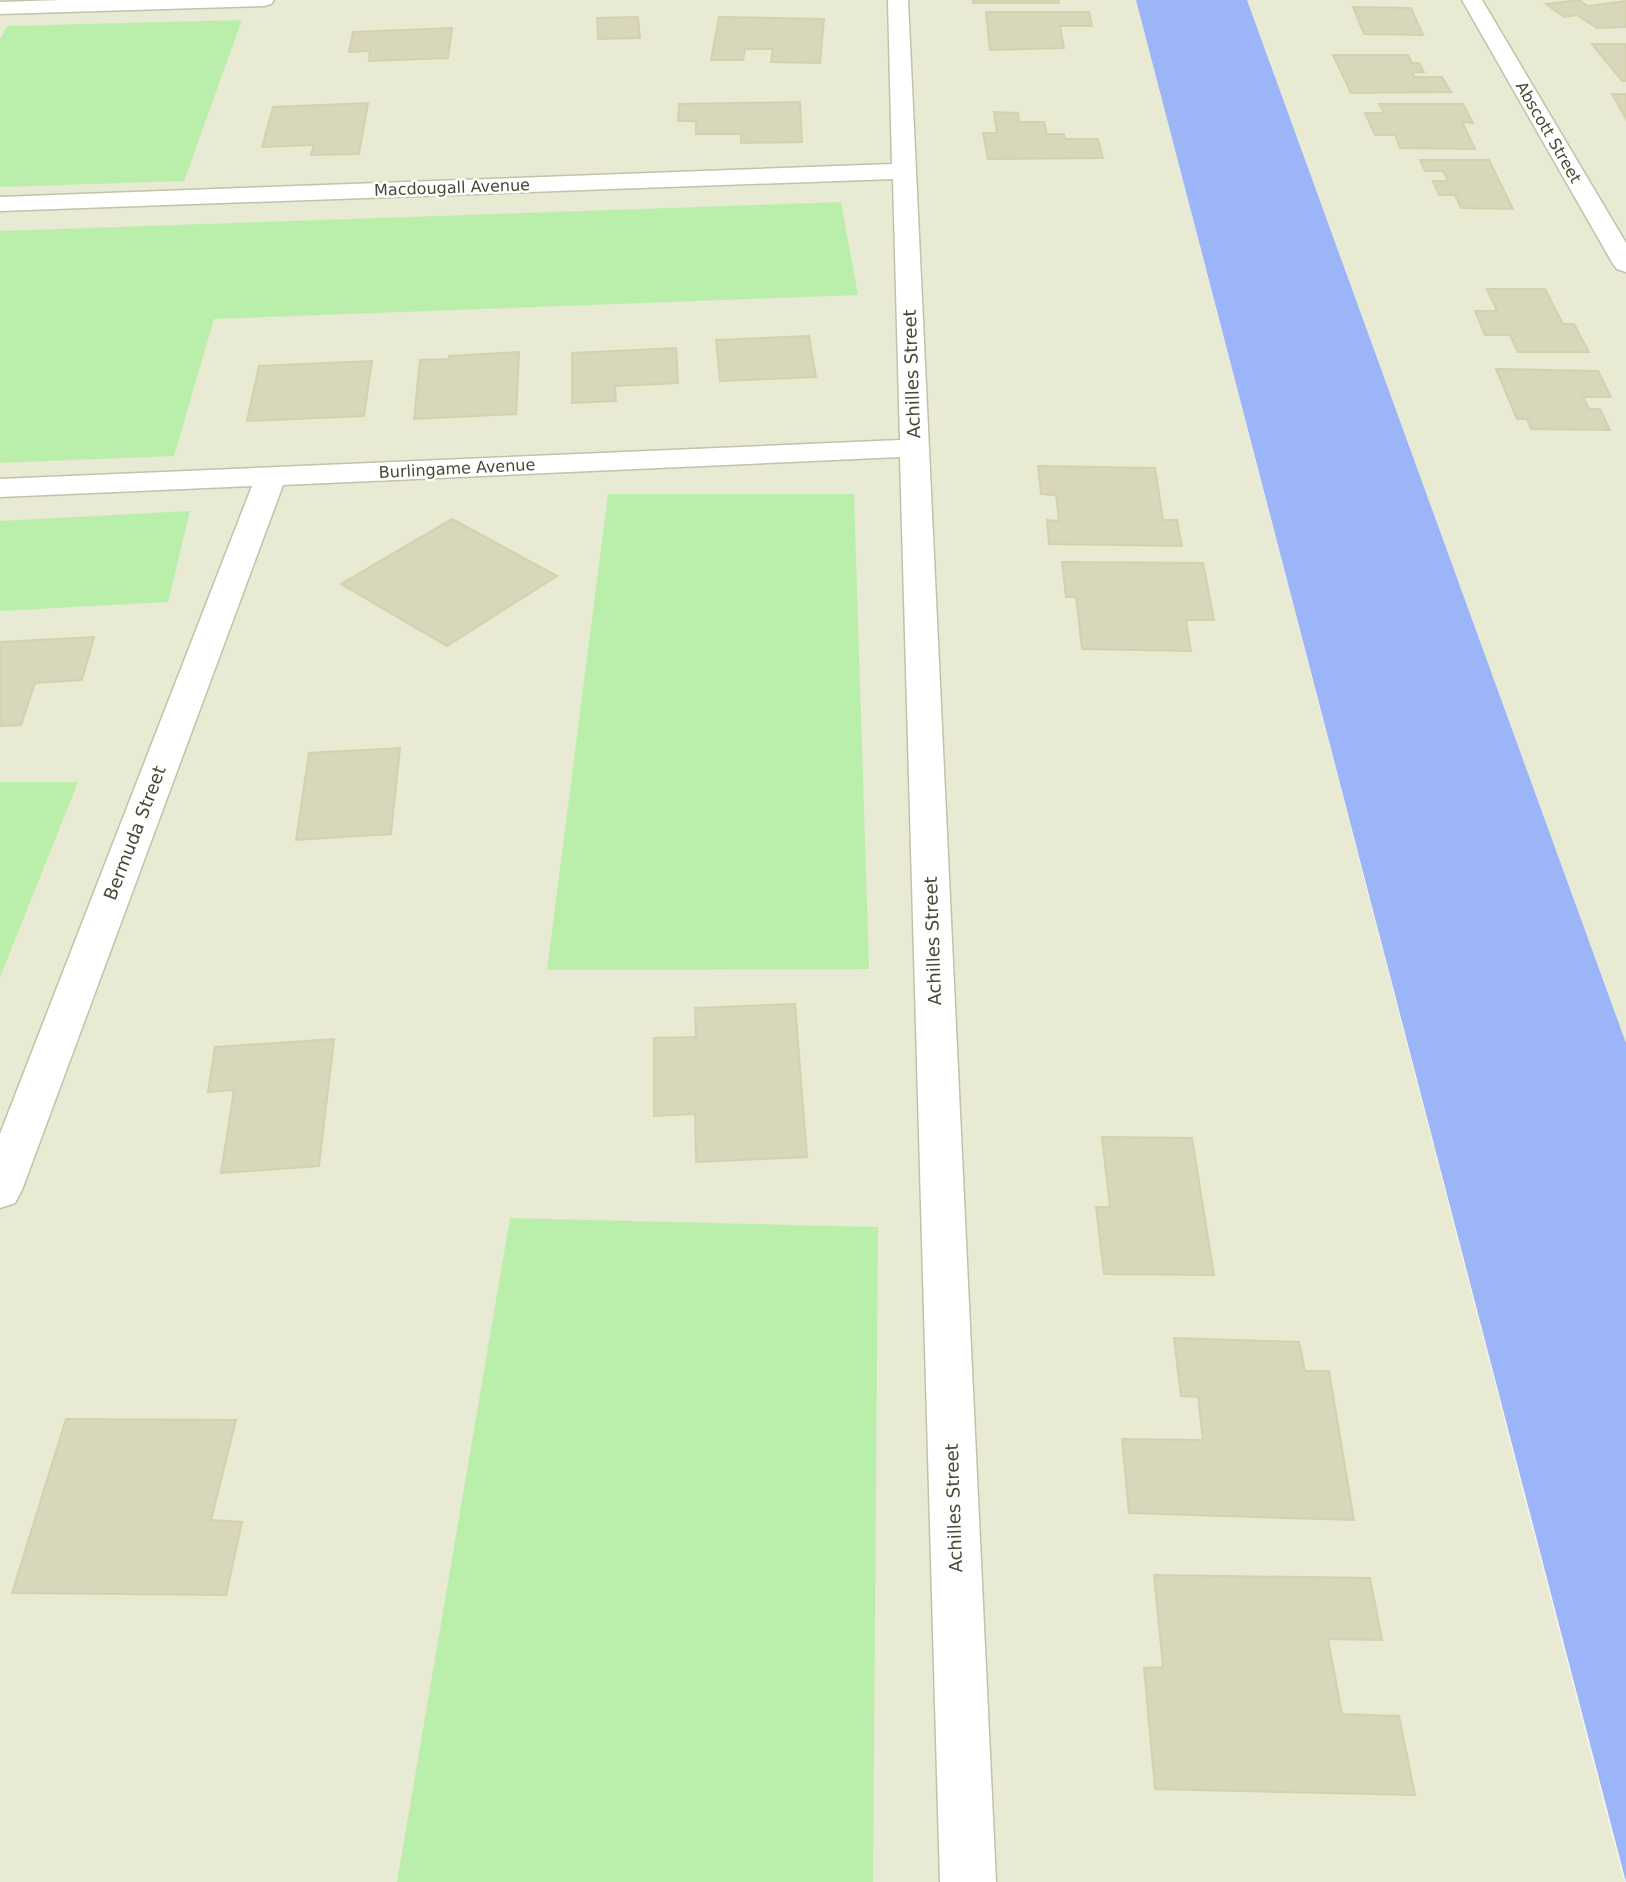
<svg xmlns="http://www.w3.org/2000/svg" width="1626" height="1882" viewBox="0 0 1626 1882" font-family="'DejaVu Sans',sans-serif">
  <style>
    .residential { fill: #e9ead4 }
    .green { fill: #baeeab }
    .water { fill: #9cb4f8 }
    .building { fill: #d8d6bb; stroke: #d4d1ad; stroke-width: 2 }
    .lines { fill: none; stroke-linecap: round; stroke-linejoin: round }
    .minor-casing { stroke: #c2c2a8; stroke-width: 3 }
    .minor { fill: #fff; fill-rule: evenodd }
    .labels { text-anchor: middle; stroke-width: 5; stroke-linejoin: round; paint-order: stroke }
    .far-street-label { font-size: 16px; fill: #494835; stroke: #fff }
    .street-label { font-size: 18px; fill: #494835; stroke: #fff }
  </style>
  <rect width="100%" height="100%" fill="#f5f5e7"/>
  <!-- residential -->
  <path class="residential" d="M 0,0 L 1136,0 L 1624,1882 L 0,1882 Z
    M 1247,0 L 1626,0 L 1626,1043 Z"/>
  <!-- green -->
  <path class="green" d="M 242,20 L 184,181 L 0,187 L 0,39 L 7,26 Z
    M 841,202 L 858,295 L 214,319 L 174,456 L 0,463 L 0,231 Z
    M 608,494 L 854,494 L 869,969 L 547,970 Z
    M 190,511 L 168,602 L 0,611 L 0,521 Z
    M 0,782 L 78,782 L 0,977 Z
    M 510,1218 L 878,1227 L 873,1882 L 397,1882 Z"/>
  <!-- water -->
  <path class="water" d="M 1136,0 L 1247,0 L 1626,1043 L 1626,1882 Z"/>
  <!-- building -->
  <path class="building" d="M 973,0 L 1058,0 L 1059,3 L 973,3 Z
    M 1579,0 L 1588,6 L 1626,1 L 1626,27 L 1597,28 L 1577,15 L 1564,17 L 1546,4 Z
    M 1353,7 L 1411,8 L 1423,35 L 1364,34 Z
    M 986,12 L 1089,12 L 1092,26 L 1060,26 L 1064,48 L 990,50 Z
    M 638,17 L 640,38 L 598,39 L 597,18 Z
    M 719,17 L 824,19 L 820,63 L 771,62 L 773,49 L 745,49 L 743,60 L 711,60 Z
    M 452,28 L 448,58 L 369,61 L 370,51 L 349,52 L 353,32 Z
    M 1592,44 L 1626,44 L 1626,81 L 1622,81 Z
    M 1333,55 L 1408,55 L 1412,63 L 1419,63 L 1424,72 L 1412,72 L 1415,77 L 1442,77 L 1451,92 L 1351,93 Z
    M 1612,94 L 1626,94 L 1626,119 Z
    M 800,102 L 802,142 L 741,143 L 741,134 L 696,134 L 696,121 L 678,121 L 679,104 Z
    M 368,103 L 359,154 L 311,155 L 314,145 L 262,147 L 273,107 Z
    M 1379,104 L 1463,104 L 1473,123 L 1462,122 L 1475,149 L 1400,148 L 1395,135 L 1375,135 L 1365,113 L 1384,113 Z
    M 994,112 L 1018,113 L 1019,122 L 1044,122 L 1047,134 L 1064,134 L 1065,139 L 1098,139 L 1103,158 L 988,159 L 983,133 L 997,133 Z
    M 1420,160 L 1489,160 L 1513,209 L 1461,208 L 1455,195 L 1439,195 L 1433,181 L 1448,181 L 1443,171 L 1425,171 Z
    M 1487,289 L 1545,289 L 1563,324 L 1574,324 L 1589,352 L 1518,352 L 1510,335 L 1485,335 L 1475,311 L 1497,311 Z
    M 809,336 L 816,377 L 720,381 L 716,340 Z
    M 676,348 L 678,383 L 615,386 L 616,401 L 572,403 L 572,353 Z
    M 519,352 L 516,414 L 414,419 L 420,360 L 449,359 L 449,356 Z
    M 372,361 L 364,416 L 247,421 L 259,366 Z
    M 1496,369 L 1598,371 L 1611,397 L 1583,397 L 1589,409 L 1600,409 L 1610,430 L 1531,429 L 1527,419 L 1517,419 Z
    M 1038,466 L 1155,468 L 1163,520 L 1177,520 L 1182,546 L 1049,544 L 1047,520 L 1059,521 L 1056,495 L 1041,494 Z
    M 452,519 L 557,576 L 447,646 L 341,584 Z
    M 1062,562 L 1203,563 L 1214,620 L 1186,620 L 1191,651 L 1082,649 L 1076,597 L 1066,597 Z
    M 94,637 L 82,680 L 35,683 L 21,725 L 0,726 L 0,642 Z
    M 400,748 L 391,834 L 296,840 L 309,753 Z
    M 795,1004 L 807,1157 L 696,1162 L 695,1114 L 654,1116 L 654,1038 L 696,1037 L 695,1008 Z
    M 334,1039 L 319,1166 L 221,1173 L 234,1090 L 208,1092 L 215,1047 Z
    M 1102,1137 L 1192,1138 L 1214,1275 L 1104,1274 L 1096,1207 L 1110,1207 Z
    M 1174,1338 L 1299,1342 L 1305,1371 L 1329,1371 L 1354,1520 L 1129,1513 L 1122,1439 L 1203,1440 L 1198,1397 L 1181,1396 Z
    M 66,1419 L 236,1420 L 211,1520 L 242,1522 L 226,1595 L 12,1593 Z
    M 1154,1575 L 1370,1578 L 1382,1640 L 1328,1639 L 1342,1714 L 1399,1716 L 1415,1795 L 1155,1789 L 1144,1668 L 1163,1667 Z"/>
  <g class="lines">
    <defs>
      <path id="minor" d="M 61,0 L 274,0 L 271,4 L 264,6 L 0,14 L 0,2 Z
        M 888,0 L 908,0 L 996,1882 L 940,1882 L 900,457 L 283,485 L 22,1190 L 15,1203 L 0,1208 L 0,1134 L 252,486 L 0,497 L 0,479 L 900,440 L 893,179 L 0,211 L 0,197 L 892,164 Z
        M 1462,0 L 1482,0 L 1626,243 L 1626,272 L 1617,269 L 1613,264 Z"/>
    </defs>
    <!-- minor casing -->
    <use href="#minor" class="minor-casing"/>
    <!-- minor -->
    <use href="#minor" class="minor"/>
  </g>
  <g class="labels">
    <!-- far-street labels -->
    <g class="far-street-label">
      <text transform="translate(1549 132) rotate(60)" y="6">Abscott Street</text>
      <text transform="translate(452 187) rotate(-2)" y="6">Macdougall Avenue</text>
      <text transform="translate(457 468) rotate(-3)" y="6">Burlingame Avenue</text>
    </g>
    <!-- street labels -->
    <g class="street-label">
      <text transform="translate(912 374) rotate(-92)" y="6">Achilles Street</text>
      <text transform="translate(135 833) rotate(-69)" y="6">Bermuda Street</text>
      <text transform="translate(933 941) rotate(-92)" y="6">Achilles Street</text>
      <text transform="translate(954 1508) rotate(-92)" y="6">Achilles Street</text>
    </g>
  </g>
</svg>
